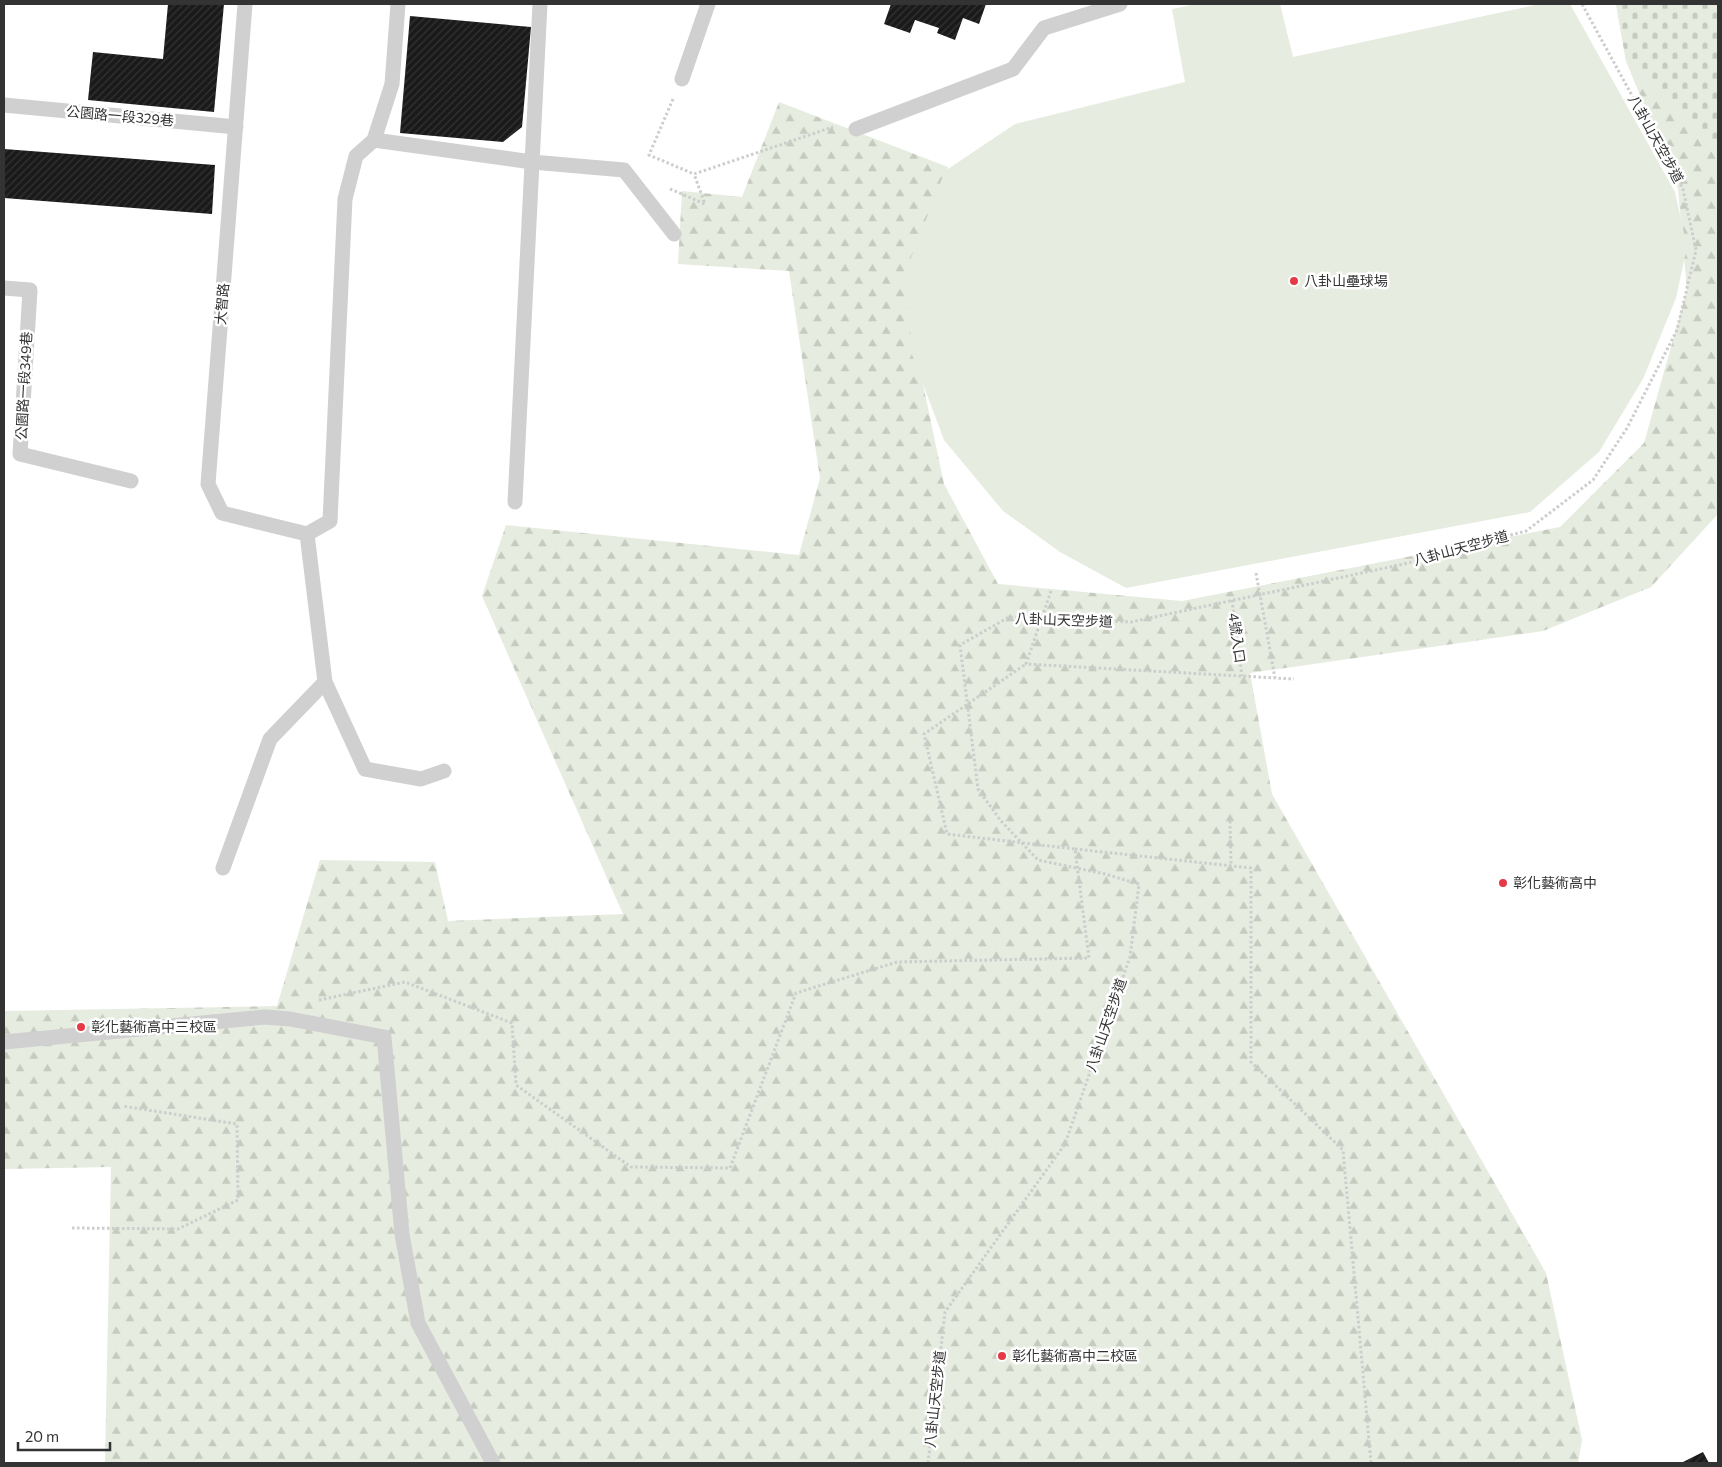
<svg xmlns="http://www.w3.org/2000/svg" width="1722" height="1467" viewBox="0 0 1722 1467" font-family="Commissioner,'Noto Sans TC',sans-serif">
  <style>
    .forest { fill: url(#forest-firs) }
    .cemetery { fill: url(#cemetery-stones) }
    .park { fill: #e6ecdf }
    .building { fill: url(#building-hatch) }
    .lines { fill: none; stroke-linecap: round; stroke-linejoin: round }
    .path { stroke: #cdcdcd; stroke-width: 3; stroke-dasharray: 2.5 2.5; stroke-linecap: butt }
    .service { stroke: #d0d0d0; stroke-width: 15 }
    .path-bridge { stroke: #cdcdcd; stroke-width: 3; stroke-dasharray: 2.5 2.5; stroke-linecap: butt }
    .poi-dot { fill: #e63946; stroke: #fff; stroke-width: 2 }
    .labels { text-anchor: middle; stroke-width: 5; stroke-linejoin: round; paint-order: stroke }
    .street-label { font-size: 14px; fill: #333; stroke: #fff }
    .poi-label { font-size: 14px; fill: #333; stroke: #fff; text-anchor: start }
  </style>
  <defs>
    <pattern id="forest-firs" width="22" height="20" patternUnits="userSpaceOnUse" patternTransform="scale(1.25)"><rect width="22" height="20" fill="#e6ecdf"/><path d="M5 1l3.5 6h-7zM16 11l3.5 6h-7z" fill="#c6cbc0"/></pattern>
    <pattern id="cemetery-stones" width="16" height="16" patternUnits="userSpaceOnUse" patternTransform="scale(1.25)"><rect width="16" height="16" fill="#e6ecdf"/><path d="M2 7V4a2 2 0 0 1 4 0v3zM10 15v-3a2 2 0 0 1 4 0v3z" fill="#c6cbc0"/></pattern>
    <pattern id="building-hatch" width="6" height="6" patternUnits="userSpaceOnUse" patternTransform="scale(1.25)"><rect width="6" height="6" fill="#1a1a1a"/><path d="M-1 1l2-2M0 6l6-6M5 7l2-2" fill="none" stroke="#333"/></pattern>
  </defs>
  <rect width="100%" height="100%" fill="#fff"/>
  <!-- forest -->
  <path class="forest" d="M 1616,4 L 1718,4 L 1718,514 L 1651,587 L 1543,631 L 1250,673 L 1272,794 L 1546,1273 L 1582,1440 L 1578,1463 L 105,1463 L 111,1167 L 4,1169 L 4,1011 L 277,1006 L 320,860 L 435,862 L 448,921 L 623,914 L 482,596 L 506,525 L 799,555 L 820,478 L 789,271 L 678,264 L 682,191 L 742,197 L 779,102 L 948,167 L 912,332 L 944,484 L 998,584 L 1182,601 L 1560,527 L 1644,443 L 1687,290 L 1678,189 L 1626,61 Z"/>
  <!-- cemetery -->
  <path class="cemetery" d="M 1616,4 L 1718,4 L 1718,151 L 1626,61 Z"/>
  <!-- park -->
  <path class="park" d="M 1197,4 L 1280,4 L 1293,57 L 1540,4 L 1570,4 L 1675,192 L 1687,247 L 1676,298 L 1643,379 L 1599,452 L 1530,512 L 1126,588 L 1060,552 L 1003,511 L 944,440 L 911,352 L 909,263 L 945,171 L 1015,124 L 1185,82 L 1172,9 Z"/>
  <!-- building -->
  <path class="building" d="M 168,4 L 224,4 L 214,112 L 88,100 L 93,52 L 163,59 Z
    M 891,4 L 986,4 L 979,24 L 963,18 L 955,40 L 937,33 L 939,28 L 915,20 L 910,33 L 884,24 Z
    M 410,16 L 531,27 L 522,127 L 503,142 L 400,133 Z
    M 4,149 L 215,165 L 212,214 L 4,198 Z
    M 1703,1452 L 1709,1463 L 1681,1463 Z"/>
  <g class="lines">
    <!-- path -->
    <path class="path" d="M 673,99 L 649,155 L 694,174 L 833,127
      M 670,189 L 705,204 L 694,174
      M 1256,573 L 1275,678
      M 1051,591 L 1026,664 L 1294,679
      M 1232,600 L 1242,676
      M 1230,821 L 1231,866
      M 1075,849 L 1251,868 L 1251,1062 L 1343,1150 L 1371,1463
      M 319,1000 L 405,982 L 512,1023 L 516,1085 L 631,1167 L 730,1168 L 796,993 L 897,962 L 1089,958 L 1075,849 L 947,834 L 924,734 L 1026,664
      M 72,1228 L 178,1229 L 238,1200 L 237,1124 L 122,1106"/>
    <!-- service -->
    <path class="service" d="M 245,4 L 208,484 L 222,513 L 307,534
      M 682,79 L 708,4
      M 4,105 L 236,127
      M 856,129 L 1013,69 L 1044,28 L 1120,4
      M 374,140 L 392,84 L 398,4
      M 4,288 L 30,290 L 20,454 L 131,481
      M 515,502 L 540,4
      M 444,771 L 421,779 L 365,769 L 325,682 L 307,534 L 330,521 L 345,199 L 356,156 L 374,140 L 532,162 L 624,170 L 674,234
      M 223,868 L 270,739 L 325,682
      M 4,1042 L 265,1017 L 290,1019 L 384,1037 L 402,1234 L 418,1323 L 493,1463"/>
    <!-- path-bridge -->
    <path class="path-bridge" d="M 928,1463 L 945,1312 L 1065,1144 L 1130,957 L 1139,884 L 1105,874 L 1038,860 L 1001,821 L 978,789 L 960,645 L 1009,617 L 1131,622 L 1404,564 L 1526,531 L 1593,480 L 1627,428 L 1677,330 L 1696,250 L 1683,189 L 1582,4"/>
  </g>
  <!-- markers -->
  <g class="poi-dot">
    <circle cx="1294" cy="281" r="5"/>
    <circle cx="1503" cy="883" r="5"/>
    <circle cx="81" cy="1027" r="5"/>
    <circle cx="1002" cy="1356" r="5"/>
  </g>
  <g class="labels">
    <!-- street labels -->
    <g class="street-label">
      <text transform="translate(120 116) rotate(5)" y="5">公園路一段329巷</text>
      <text transform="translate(1656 139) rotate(61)" y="5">八卦山天空步道</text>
      <text transform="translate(222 304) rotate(-85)" y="5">大智路</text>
      <text transform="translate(24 386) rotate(-87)" y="5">公園路一段349巷</text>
      <text transform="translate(1461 548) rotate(-15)" y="5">八卦山天空步道</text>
      <text transform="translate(1064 620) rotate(2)" y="5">八卦山天空步道</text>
      <text transform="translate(1237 638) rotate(82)" y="5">4號入口</text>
      <text transform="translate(1106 1025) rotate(-71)" y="5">八卦山天空步道</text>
      <text transform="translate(935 1399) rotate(-84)" y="5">八卦山天空步道</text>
    </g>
    <!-- poi labels -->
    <g class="poi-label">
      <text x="1304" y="286">八卦山壘球場</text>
      <text x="1513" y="888">彰化藝術高中</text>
      <text x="91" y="1032">彰化藝術高中三校區</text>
      <text x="1012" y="1361">彰化藝術高中二校區</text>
    </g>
  </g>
  <!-- border -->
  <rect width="1722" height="1467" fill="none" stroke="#333333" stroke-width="10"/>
  <!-- scale -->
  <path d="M18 1442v8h92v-8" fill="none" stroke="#333333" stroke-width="2.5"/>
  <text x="25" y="1442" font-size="15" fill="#333333" stroke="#ffffff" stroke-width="4" paint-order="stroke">20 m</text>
</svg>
